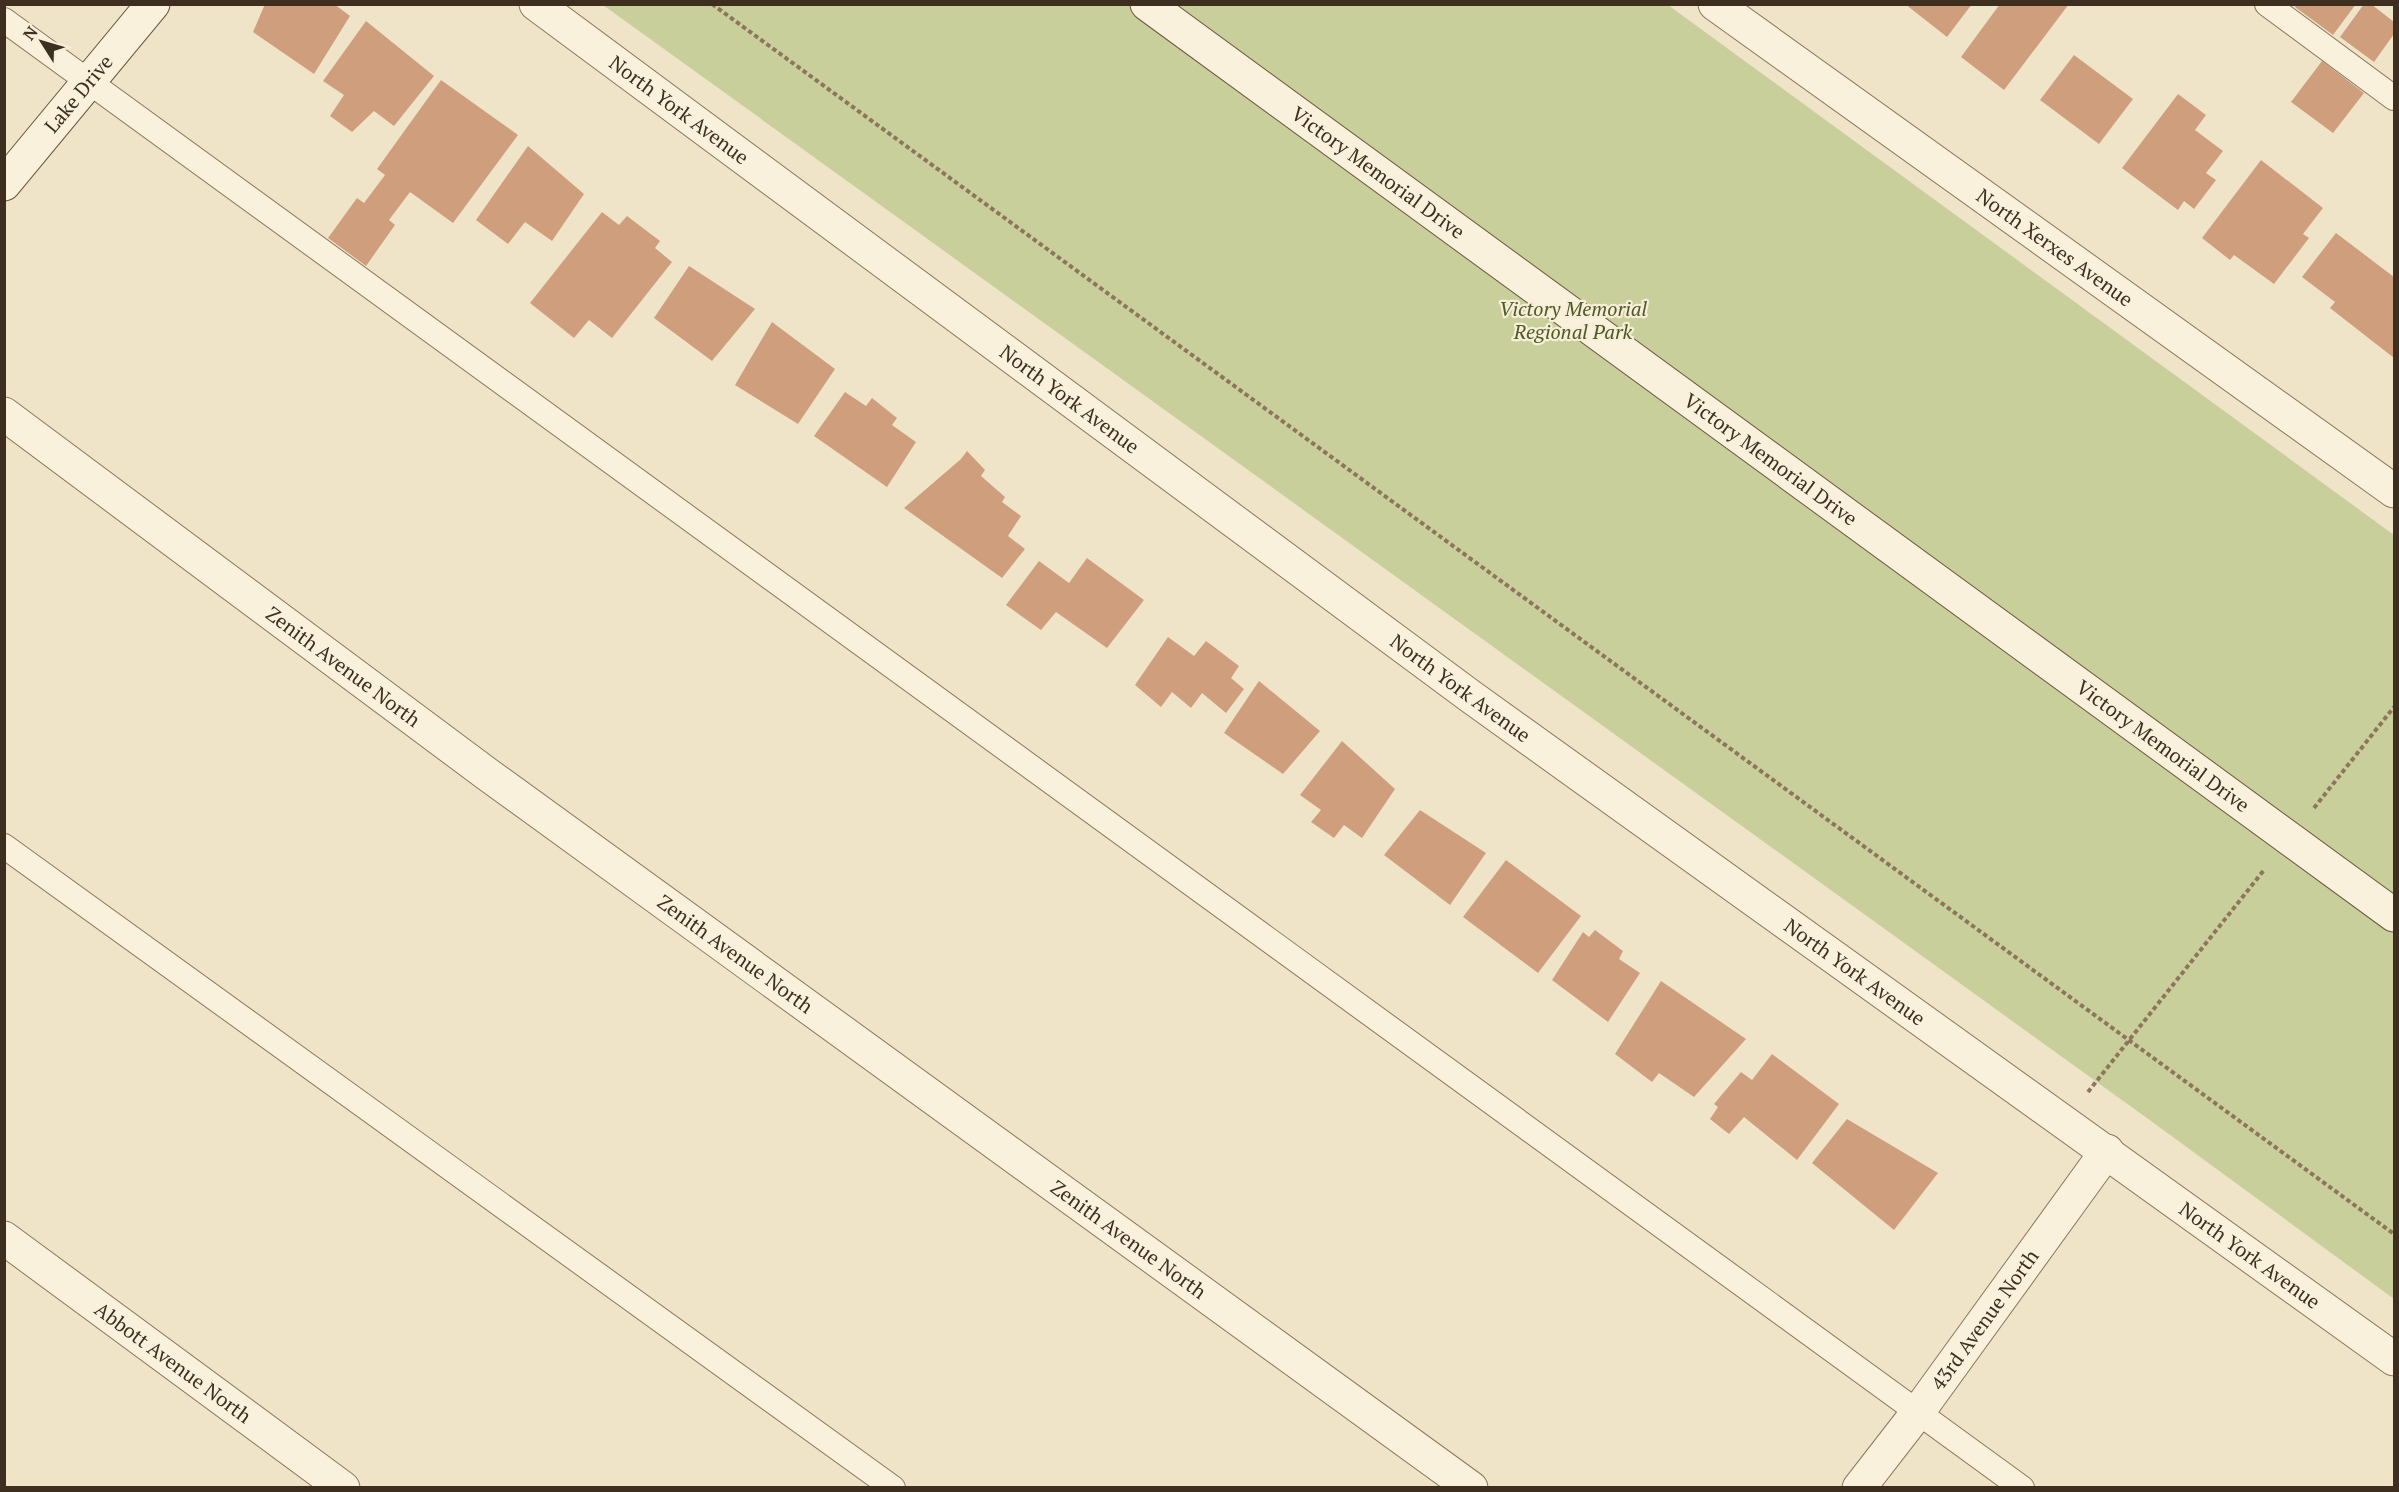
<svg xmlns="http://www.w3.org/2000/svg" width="2399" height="1492" viewBox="0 0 2399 1492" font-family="'PT Serif',serif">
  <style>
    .green { fill: #c9cf9b }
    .building { fill: #cf9f7d }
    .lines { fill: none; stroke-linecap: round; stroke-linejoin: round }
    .lane-casing { stroke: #8d765c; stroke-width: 26 }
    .street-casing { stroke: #8d765c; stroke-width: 35 }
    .secondary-casing { stroke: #6f573f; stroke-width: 35 }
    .path { stroke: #8d765c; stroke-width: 4; stroke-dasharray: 4.5 3; stroke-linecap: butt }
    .lane { stroke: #faf1dc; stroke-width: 24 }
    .street { stroke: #faf1dc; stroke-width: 33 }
    .secondary { stroke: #faf1dc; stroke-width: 33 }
    .labels { text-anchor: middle; stroke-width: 4.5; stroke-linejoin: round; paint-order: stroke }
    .street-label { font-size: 20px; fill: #3d2e20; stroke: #f7eed8 }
    .park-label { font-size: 20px; font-style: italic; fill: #4d5a26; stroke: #f7eed8 }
  </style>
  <rect width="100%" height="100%" fill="#f0e4c8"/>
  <!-- green -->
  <path class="green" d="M 603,5 L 1668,5 L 2394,535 L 2394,1299 L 2151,1121 Z"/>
  <!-- building -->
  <path class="building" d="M 265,4 L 334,4 L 350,16 L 314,74 L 253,32 Z
    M 1905,4 L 1972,4 L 1947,37 Z
    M 2000,4 L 2069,4 L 2004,90 L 1961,57 Z
    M 2297,4 L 2356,4 L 2333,35 L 2295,7 Z
    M 2364,4 L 2371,4 L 2394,22 L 2394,34 L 2374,62 L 2340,37 Z
    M 366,21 L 434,76 L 394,126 L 374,111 L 352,132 L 330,116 L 344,95 L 323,81 Z
    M 2074,55 L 2133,99 L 2099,144 L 2040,100 Z
    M 2322,61 L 2364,93 L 2333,133 L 2291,102 Z
    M 441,80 L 518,135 L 453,223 L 410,192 L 389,220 L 395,225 L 366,266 L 328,238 L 357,198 L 364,203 L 385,175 L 377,169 Z
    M 2178,94 L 2206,115 L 2195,130 L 2223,151 L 2206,173 L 2216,180 L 2194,209 L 2184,201 L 2178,210 L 2122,168 Z
    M 528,146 L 584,194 L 552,241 L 525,222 L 508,244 L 476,220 Z
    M 2261,160 L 2323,208 L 2303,234 L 2309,238 L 2274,284 L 2234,255 L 2230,260 L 2202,238 Z
    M 602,212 L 619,225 L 627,216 L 660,241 L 655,248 L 672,262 L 612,338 L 589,320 L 574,338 L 530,303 Z
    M 2336,233 L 2394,277 L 2394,358 L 2330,308 L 2335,302 L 2302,277 Z
    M 689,266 L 755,309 L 712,361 L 654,318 Z
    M 772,322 L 835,369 L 798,424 L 735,385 Z
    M 845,392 L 866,406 L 872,398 L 897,418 L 892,425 L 916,442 L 887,487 L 814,436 Z
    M 967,451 L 985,470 L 981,476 L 1005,497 L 1002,502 L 1021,516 L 1008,536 L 1025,549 L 1002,578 L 904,508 L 961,459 Z
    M 1087,558 L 1144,600 L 1107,648 L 1056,612 L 1041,630 L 1006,605 L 1039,561 L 1069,583 Z
    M 1168,637 L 1194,656 L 1206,641 L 1239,666 L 1231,678 L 1244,689 L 1226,713 L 1202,693 L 1191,708 L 1172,692 L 1161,707 L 1135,685 Z
    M 1259,681 L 1320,731 L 1283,774 L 1224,733 Z
    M 1342,741 L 1395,789 L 1362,838 L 1344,825 L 1334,838 L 1311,822 L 1321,810 L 1300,795 Z
    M 1420,810 L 1486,853 L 1450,905 L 1384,855 Z
    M 1506,860 L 1581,916 L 1538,973 L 1463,917 Z
    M 1595,930 L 1623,951 L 1619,959 L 1640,973 L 1608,1022 L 1552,980 L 1583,932 L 1589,937 Z
    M 1661,981 L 1746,1039 L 1694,1097 L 1659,1073 L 1652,1082 L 1615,1054 Z
    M 1772,1054 L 1839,1104 L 1797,1160 L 1744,1117 L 1729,1134 L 1710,1119 L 1718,1107 L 1714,1104 L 1741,1072 L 1752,1080 Z
    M 1847,1119 L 1938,1173 L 1894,1230 L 1812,1163 Z"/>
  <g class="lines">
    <defs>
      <path id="lane" d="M 2267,4 L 2394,98
        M 4,20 L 2022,1488
        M 4,846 L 893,1488"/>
      <g id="street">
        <path id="s1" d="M 536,4 L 1470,696 L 2394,1359"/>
        <path id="s2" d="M 1715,4 L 2394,491"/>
        <path id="s3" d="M 4,414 L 487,774 L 1471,1488"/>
        <path id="s4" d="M 4,1238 L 343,1488"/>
        <path id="s5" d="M 1859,1488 L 1918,1412 L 2107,1151"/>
      </g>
      <g id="secondary">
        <path id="s6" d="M 1147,4 L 2394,915"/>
        <path id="s7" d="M 4,184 L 153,4"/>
      </g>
    </defs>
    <!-- lane casing -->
    <use href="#lane" class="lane-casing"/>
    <!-- street casing -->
    <use href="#street" class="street-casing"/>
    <!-- secondary casing -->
    <use href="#secondary" class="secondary-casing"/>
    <!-- path -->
    <path class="path" d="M 712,4 L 2394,1234
      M 2314,808 L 2394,707
      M 2088,1092 L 2264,870"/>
    <!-- lane -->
    <use href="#lane" class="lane"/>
    <!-- street -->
    <use href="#street" class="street"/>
    <!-- secondary -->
    <use href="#secondary" class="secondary"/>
  </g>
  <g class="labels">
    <!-- street labels -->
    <g class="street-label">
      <text dy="7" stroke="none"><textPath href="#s7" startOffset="117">Lake Drive</textPath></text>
      <text dy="7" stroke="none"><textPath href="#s1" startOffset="178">North York Avenue</textPath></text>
      <text dy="7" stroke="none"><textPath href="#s6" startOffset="286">Victory Memorial Drive</textPath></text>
      <text dy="7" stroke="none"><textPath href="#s2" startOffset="418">North Xerxes Avenue</textPath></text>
      <text dy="7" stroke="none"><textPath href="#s1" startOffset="664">North York Avenue</textPath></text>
      <text dy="7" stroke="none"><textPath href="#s6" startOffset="772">Victory Memorial Drive</textPath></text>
      <text dy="7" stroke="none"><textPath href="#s3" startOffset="423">Zenith Avenue North</textPath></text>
      <text dy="7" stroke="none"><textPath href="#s1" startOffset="1150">North York Avenue</textPath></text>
      <text dy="7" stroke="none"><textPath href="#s6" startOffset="1258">Victory Memorial Drive</textPath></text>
      <text dy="7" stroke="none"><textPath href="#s3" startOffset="909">Zenith Avenue North</textPath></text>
      <text dy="7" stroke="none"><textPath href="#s1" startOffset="1636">North York Avenue</textPath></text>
      <text dy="7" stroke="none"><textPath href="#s3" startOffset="1395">Zenith Avenue North</textPath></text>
      <text dy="7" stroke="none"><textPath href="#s1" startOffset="2122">North York Avenue</textPath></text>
      <text dy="7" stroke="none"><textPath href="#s5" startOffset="210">43rd Avenue North</textPath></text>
      <text dy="7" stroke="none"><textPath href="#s4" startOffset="210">Abbott Avenue North</textPath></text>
    </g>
    <!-- park labels -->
    <g class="park-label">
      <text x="1573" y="316">Victory Memorial<tspan x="1573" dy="23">Regional Park</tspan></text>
    </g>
  </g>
  <!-- border -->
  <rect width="2399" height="1492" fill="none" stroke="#3d2e20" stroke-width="12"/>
  <!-- north arrow -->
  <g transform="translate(42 42) rotate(307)" stroke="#f7eed8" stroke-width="4.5" paint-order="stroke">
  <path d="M0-4.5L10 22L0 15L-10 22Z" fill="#3d2e20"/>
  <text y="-9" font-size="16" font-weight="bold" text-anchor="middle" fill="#3d2e20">N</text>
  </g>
</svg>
